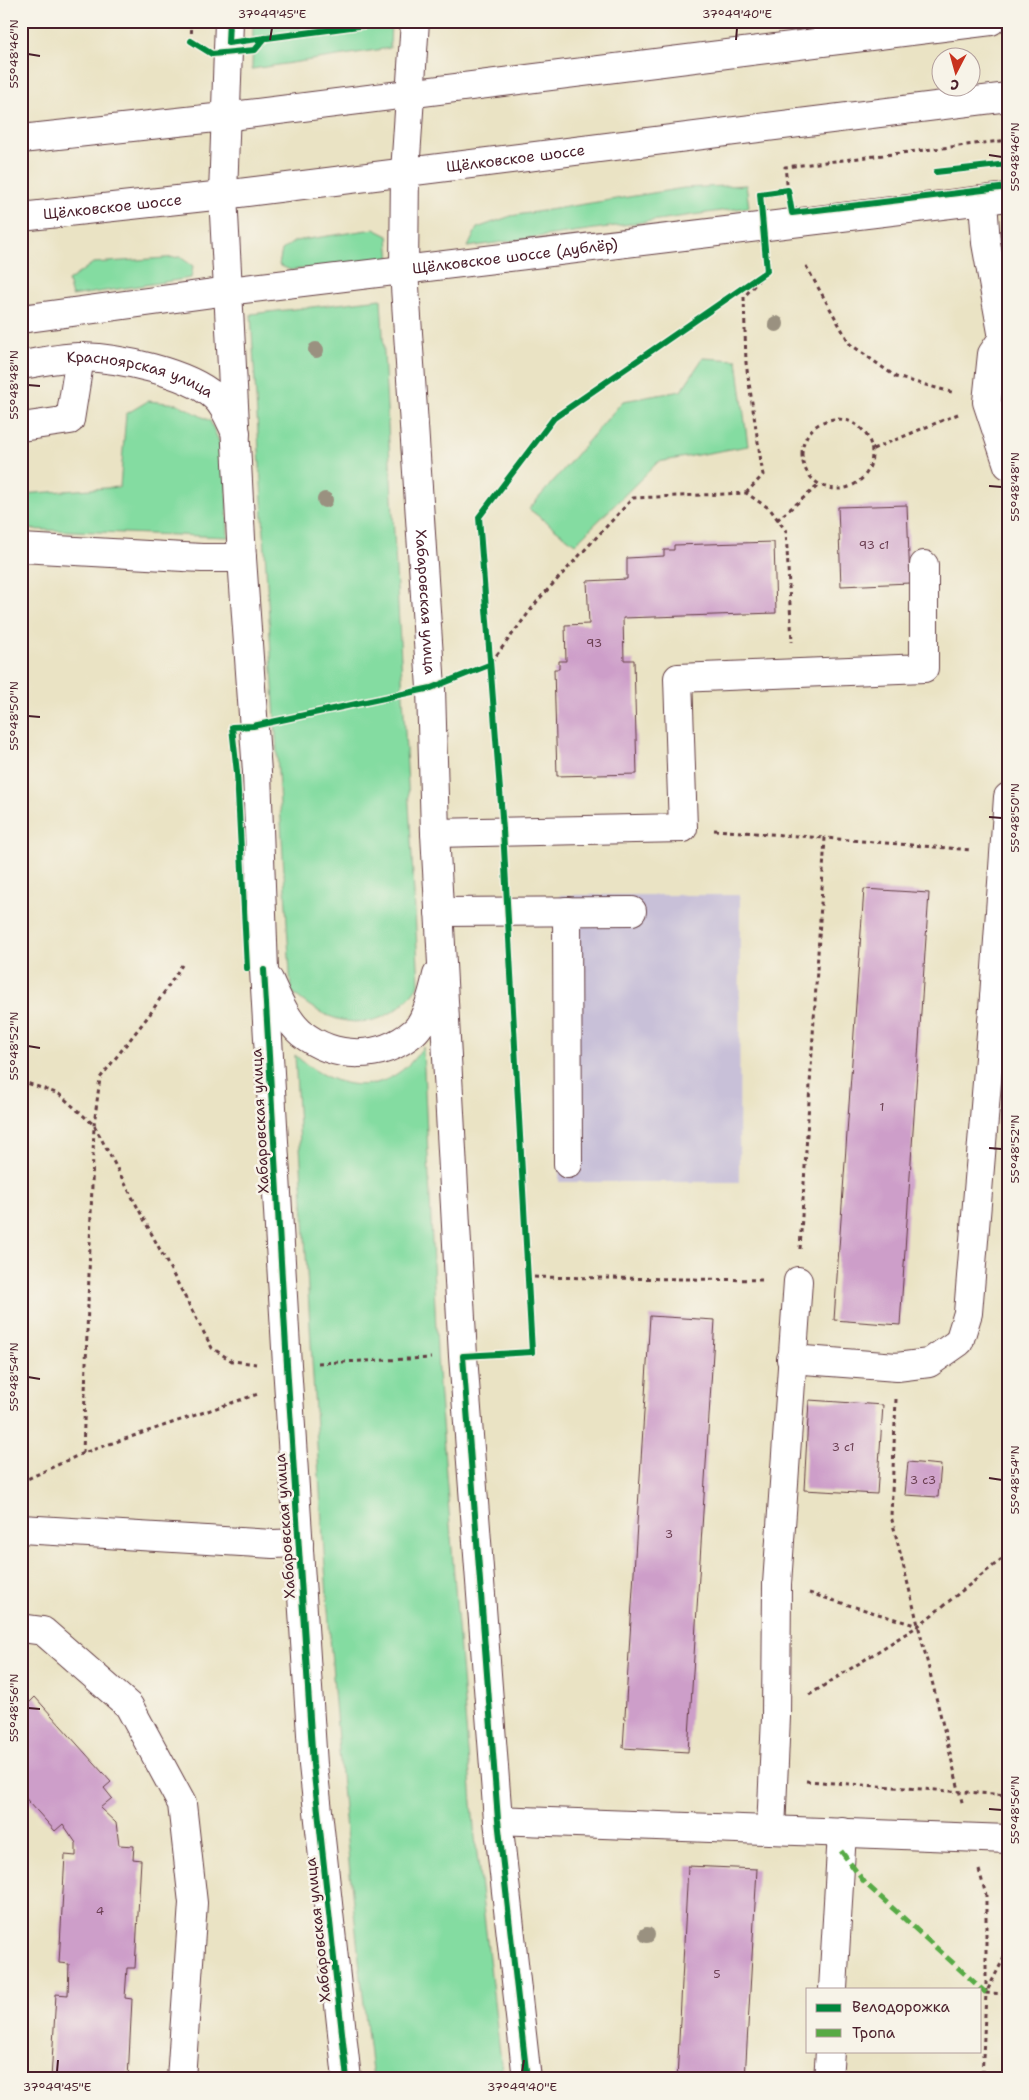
<svg xmlns="http://www.w3.org/2000/svg" width="1029" height="2100" viewBox="0 0 1029 2100" font-family="'Shantell Sans',sans-serif">
  <style>
    .industrial { fill: #c8c0d8 }
    .green { fill: #84dca1; stroke: #677e66 }
    .building { fill: #cd9ec9 }
    .lines { fill: none; stroke-linecap: round; stroke-linejoin: round }
    .minor-casing { stroke: #623c42; stroke-width: 30 }
    .major-casing { stroke: #623c42; stroke-width: 30 }
    .path { stroke: #623c42; stroke-width: 3; stroke-dasharray: 4 4; stroke-linecap: butt }
    .minor { stroke: #fff; stroke-width: 28 }
    .major { stroke: #fff; stroke-width: 28 }
    .quiet { stroke: #57aa44; stroke-width: 5; stroke-dasharray: 10 5; stroke-linecap: butt }
    .cycleway-casing { stroke: #f7f3e8; stroke-width: 9 }
    .cycleway { stroke: #00873e; stroke-width: 6 }
    .tree { fill: #9a9180 }
    .ticks { fill: none; stroke: #4a1f2b; stroke-width: 2 }
    .labels { text-anchor: middle; stroke-width: 5; stroke-linejoin: round; paint-order: stroke }
    .number-label { font-size: 12px; fill: #6b3f52 }
    .street-label { font-size: 15px; fill: #4a1f2b; stroke: #f7f3e8 }
    .neatline { fill: none; stroke: #4a1f2b; stroke-width: 2 }
    .ticks-label { font-size: 12px; text-anchor: middle; fill: #4a1f2b }
  </style>
  <rect width="100%" height="100%" fill="#f7f3e8"/>
  <filter id="ink" filterUnits="userSpaceOnUse"><feTurbulence type="fractalNoise" baseFrequency=".02" numOctaves="2"/><feDisplacementMap in="SourceGraphic" scale="10" xChannelSelector="R" yChannelSelector="G"/><feConvolveMatrix kernelMatrix="1 2 1 2 8 2 1 2 1" color-interpolation-filters="sRGB"/></filter>
  <filter id="wash" filterUnits="userSpaceOnUse"><feTurbulence type="fractalNoise" baseFrequency=".0096" numOctaves="4" result="noise"/><feDisplacementMap in="SourceGraphic" scale="20" xChannelSelector="R" yChannelSelector="G"/><feGaussianBlur stdDeviation="1.12" result="paint"/><feColorMatrix in="noise" values="0 0 0 0 0 0 0 0 0 0 0 0 0 0 0 0 0 1.4 0 .05"/><feComposite in="paint" operator="in"/></filter>
  <g filter="url(#wash)">
    <rect width="100%" height="100%" fill="#eae3c4"/>
    <!-- industrial -->
    <path class="industrial" d="M 560,895 L 740,895 L 739,1182 L 559,1182 Z"/>
    <!-- green -->
    <path class="green" d="M 253,21 L 391,21 L 390,48 L 252,69 Z
      M 746,185 L 749,207 L 468,247 L 477,228 L 511,216 L 684,188 Z
      M 374,229 L 388,236 L 390,262 L 290,270 L 279,265 L 282,250 L 295,241 Z
      M 180,257 L 193,266 L 191,278 L 72,296 L 68,281 L 93,263 Z
      M 381,299 L 419,984 C 385,1037 333,1030 291,991 L 251,314 Z
      M 703,358 L 737,360 L 748,446 L 658,462 L 575,544 L 529,509 L 623,401 L 681,391 Z
      M 148,401 L 178,404 L 210,421 L 226,457 L 228,537 L 21,529 L 21,494 L 120,487 L 126,414 Z
      M 423,1047 L 438,1372 L 474,1828 L 503,2079 L 373,2079 C 330,1739 314,1396 295,1055 C 337,1093 388,1099 423,1047 Z"/>
    <g id="blocks">
      <!-- building -->
      <path class="building" d="M 907,505 L 910,583 L 841,586 L 838,507 Z
        M 774,542 L 776,613 L 623,618 L 624,660 L 634,660 L 637,774 L 557,776 L 554,669 L 559,669 L 559,661 L 566,661 L 565,625 L 589,624 L 587,581 L 627,579 L 627,558 L 664,556 L 664,550 L 674,550 L 674,545 Z
        M 864,889 L 929,893 L 900,1325 L 834,1320 Z
        M 650,1316 L 715,1320 L 688,1752 L 623,1748 Z
        M 809,1400 L 883,1405 L 877,1494 L 804,1490 Z
        M 908,1462 L 941,1465 L 938,1497 L 905,1495 Z
        M 21,1696 L 28,1704 L 35,1697 L 111,1782 L 104,1788 L 112,1798 L 100,1808 L 116,1823 L 119,1845 L 134,1846 L 133,1859 L 141,1860 L 135,1968 L 127,1968 L 125,1998 L 132,1999 L 128,2079 L 51,2079 L 56,1994 L 68,1995 L 69,1964 L 59,1963 L 65,1855 L 76,1856 L 76,1843 L 63,1824 L 55,1831 L 21,1793 Z
        M 688,1866 L 757,1869 L 745,2079 L 677,2079 Z"/>
    </g>
  </g>
  <g filter="url(#ink)">
    <use href="#blocks" fill-opacity="0" stroke="#623c42" stroke-width="1"/>
    <g class="lines">
      <defs>
        <g id="minor">
          <path d="M 983,201 L 986,243 L 1003,338"/>
          <path d="M 1008,338 L 1003,338 L 992,354 L 987,402 L 1008,465"/>
          <path id="s1" d="M 21,365 C 41,362 62,357 82,357 C 119,358 187,372 215,397 C 225,406 230,421 236,433"/>
          <path d="M 21,427 L 70,420 L 80,357"/>
          <path d="M 21,548 L 202,558 L 242,558"/>
          <path d="M 1008,797 L 994,997 L 1008,997"/>
          <path d="M 435,833 L 683,828 L 678,678 L 924,668 L 924,565"/>
          <path d="M 567,911 L 568,1164"/>
          <path d="M 439,912 L 632,911"/>
          <path d="M 791,1359 L 897,1367 L 929,1363 L 959,1342 L 968,1313 L 994,997"/>
          <path d="M 21,1529 L 273,1544 L 299,1543"/>
          <path d="M 21,1628 L 43,1631 L 129,1706 L 182,1804 L 193,1903 L 181,2079"/>
          <path d="M 498,1820 L 1008,1839"/>
          <path d="M 771,1830 L 776,1717 L 777,1584 L 798,1281"/>
          <path d="M 833,1989 L 842,1832"/>
          <path d="M 828,2079 L 830,2051"/>
        </g>
        <g id="major">
          <path d="M 229,21 L 223,195 L 242,558 L 257,772 L 264,970 L 287,1365 L 313,1765 L 347,2079"/>
          <path id="s2" d="M 415,21 L 405,172 L 404,271 L 431,688 L 435,833 L 463,1356 L 498,1820 L 527,2079"/>
          <path d="M 21,139 L 224,117 L 991,21"/>
          <path id="s3" d="M 21,217 L 223,195 L 1008,97"/>
          <path id="s4" d="M 21,319 L 228,291 L 1008,197"/>
          <path d="M 269,980 C 277,997 286,1020 301,1033 C 335,1060 381,1060 414,1032 C 426,1022 434,989 437,975"/>
        </g>
      </defs>
      <!-- minor casing -->
      <use href="#minor" class="minor-casing"/>
      <!-- major casing -->
      <use href="#major" class="major-casing"/>
      <!-- path -->
      <path class="path" d="M 191,41 L 192,21
        M 788,192 L 785,167 L 1008,140
        M 806,266 L 850,344 L 896,377 L 955,393
        M802 454a35 35 0 1 1 70 0a35 35 0 1 1-70 0Z
        M 873,449 L 958,414
        M 746,493 L 763,475 L 746,363 L 744,297 L 767,271
        M 479,517 L 501,799
        M 777,520 L 819,485
        M 463,675 L 489,665 L 539,599 L 633,498 L 746,493 L 770,509 L 786,531 L 792,642
        M 286,719 L 400,695
        M 714,830 L 825,838
        M 505,863 L 506,879
        M 509,943 L 532,1352
        M 21,1081 L 59,1094 L 94,1125 L 212,1348 L 232,1361 L 256,1364
        M 800,1249 L 825,838 L 972,850
        M 526,1277 L 766,1280
        M 318,1363 L 431,1358
        M 896,1399 L 891,1516 L 963,1806
        M 83,1453 L 94,1125 L 100,1078 L 150,1014 L 182,965
        M 21,1482 L 83,1453 L 258,1394
        M 809,1593 L 918,1626
        M 809,1695 L 918,1626 L 1008,1554
        M 806,1781 L 1008,1795
        M 979,1870 L 986,1895 L 986,1993 L 982,2079
        M 1008,1950 L 986,1993 L 1008,1994"/>
      <!-- minor -->
      <use href="#minor" class="minor"/>
      <!-- major -->
      <use href="#major" class="major"/>
      <!-- quiet -->
      <path class="quiet" d="M 841,1851 L 865,1883 L 986,1993"/>
      <defs>
        <path id="cycleway" d="M 229,21 L 228,43 L 374,24 L 374,21
          M 191,41 L 212,54 L 255,50 L 265,38
          M 936,172 L 1008,164
          M 247,968 L 237,773 L 232,727 L 253,726 L 431,688 L 489,665
          M 264,970 L 287,1365 L 313,1765 L 347,2079
          M 527,2079 L 498,1820 L 463,1356 L 532,1352 L 503,830 L 479,517 L 554,418 L 767,271 L 760,194 L 788,190 L 792,213 L 1008,187"/>
      </defs>
      <!-- cycleway casing -->
      <use href="#cycleway" class="cycleway-casing"/>
      <!-- cycleway -->
      <use href="#cycleway" class="cycleway"/>
    </g>
    <!-- trees -->
    <g class="tree">
      <circle cx="776" cy="324" r="8"/>
      <circle cx="316" cy="350" r="8"/>
      <circle cx="325" cy="500" r="8"/>
      <circle cx="647" cy="1935" r="8"/>
    </g>
  </g>
  <!-- ticks -->
  <path class="ticks" d="M 270,40 L 272,28M 736,40 L 737,28M 28,54 L 40,56M 989,155 L 1002,157M 28,385 L 40,386M 989,486 L 1002,487M 28,716 L 40,717M 989,817 L 1002,818M 28,1046 L 40,1048M 989,1148 L 1002,1149M 28,1377 L 40,1379M 989,1478 L 1002,1480M 28,1708 L 40,1709M 989,1809 L 1002,1810M 57,2072 L 58,2060M 522,2072 L 524,2060"/>
  <g class="labels">
    <!-- number labels -->
    <g class="number-label">
      <text x="874" y="549">93 с1</text>
      <text x="594" y="647">93</text>
      <text x="882" y="1111">1</text>
      <text x="843" y="1451">3 с1</text>
      <text x="923" y="1484">3 c3</text>
      <text x="669" y="1538">3</text>
      <text x="100" y="1915">4</text>
      <text x="717" y="1978">5</text>
    </g>
    <!-- street labels -->
    <g class="street-label">
      <text dy="5" stroke="none"><textPath href="#s3" startOffset="498">Щёлковское шоссе</textPath></text>
      <text dy="5" stroke="none"><textPath href="#s3" startOffset="92">Щёлковское шоссе</textPath></text>
      <text dy="5" stroke="none"><textPath href="#s4" startOffset="498">Щёлковское шоссе (дублёр)</textPath></text>
      <text dy="5" stroke="none"><textPath href="#s1" startOffset="122">Красноярская улица</textPath></text>
      <text dy="5" stroke="none"><textPath href="#s2" startOffset="582">Хабаровская улица</textPath></text>
      <text transform="translate(260 1121) rotate(-93)" y="5">Хабаровская улица</text>
      <text transform="translate(285 1526) rotate(-94)" y="5">Хабаровская улица</text>
      <text transform="translate(318 1930) rotate(-96)" y="5">Хабаровская улица</text>
    </g>
  </g>
  <!-- margin -->
  <rect width="1029" height="2100" fill="none" stroke="#f7f3e8" stroke-width="55"/>
  <!-- legend -->
  <rect x="806" y="1988" width="175" height="65" fill="#f7f3e8" stroke="#b29e9c"/>
  <rect x="816" y="2004" width="25" height="8" fill="#00873e" stroke="#b29e9c"/>
  <text x="852" y="2012" font-size="15" fill="#4a1f2b">Велодорожка</text>
  <rect x="816" y="2029" width="25" height="8" fill="#57aa44" stroke="#b29e9c"/>
  <text x="852" y="2038" font-size="15" fill="#4a1f2b">Тропа</text>
  <!-- north arrow -->
  <g transform="translate(956 72) rotate(186)"><circle r="24" fill="#f7f3e8" stroke="#b29e9c"/>
  <path d="M0-4L9 19L0 12L-9 19Z" fill="#c8321e"/>
  <text y="-8" font-size="14" font-weight="bold" text-anchor="middle" fill="#4a1f2b">С</text>
  </g>
  <rect x="28" y="28" width="974" height="2044" class="neatline"/>
  <g class="ticks-label">
    <text x="272" y="18">37°49'45"E</text>
    <text x="737" y="18">37°49'40"E</text>
    <text transform="translate(14 54) rotate(-90)" y="4">55°48'46"N</text>
    <text transform="translate(1015 157) rotate(-90)" y="4">55°48'46"N</text>
    <text transform="translate(14 385) rotate(-90)" y="4">55°48'48"N</text>
    <text transform="translate(1015 487) rotate(-90)" y="4">55°48'48"N</text>
    <text transform="translate(14 716) rotate(-90)" y="4">55°48'50"N</text>
    <text transform="translate(1015 818) rotate(-90)" y="4">55°48'50"N</text>
    <text transform="translate(14 1046) rotate(-90)" y="4">55°48'52"N</text>
    <text transform="translate(1015 1149) rotate(-90)" y="4">55°48'52"N</text>
    <text transform="translate(14 1377) rotate(-90)" y="4">55°48'54"N</text>
    <text transform="translate(1015 1480) rotate(-90)" y="4">55°48'54"N</text>
    <text transform="translate(14 1708) rotate(-90)" y="4">55°48'56"N</text>
    <text transform="translate(1015 1810) rotate(-90)" y="4">55°48'56"N</text>
    <text x="57" y="2091">37°49'45"E</text>
    <text x="522" y="2091">37°49'40"E</text>
  </g>
</svg>
